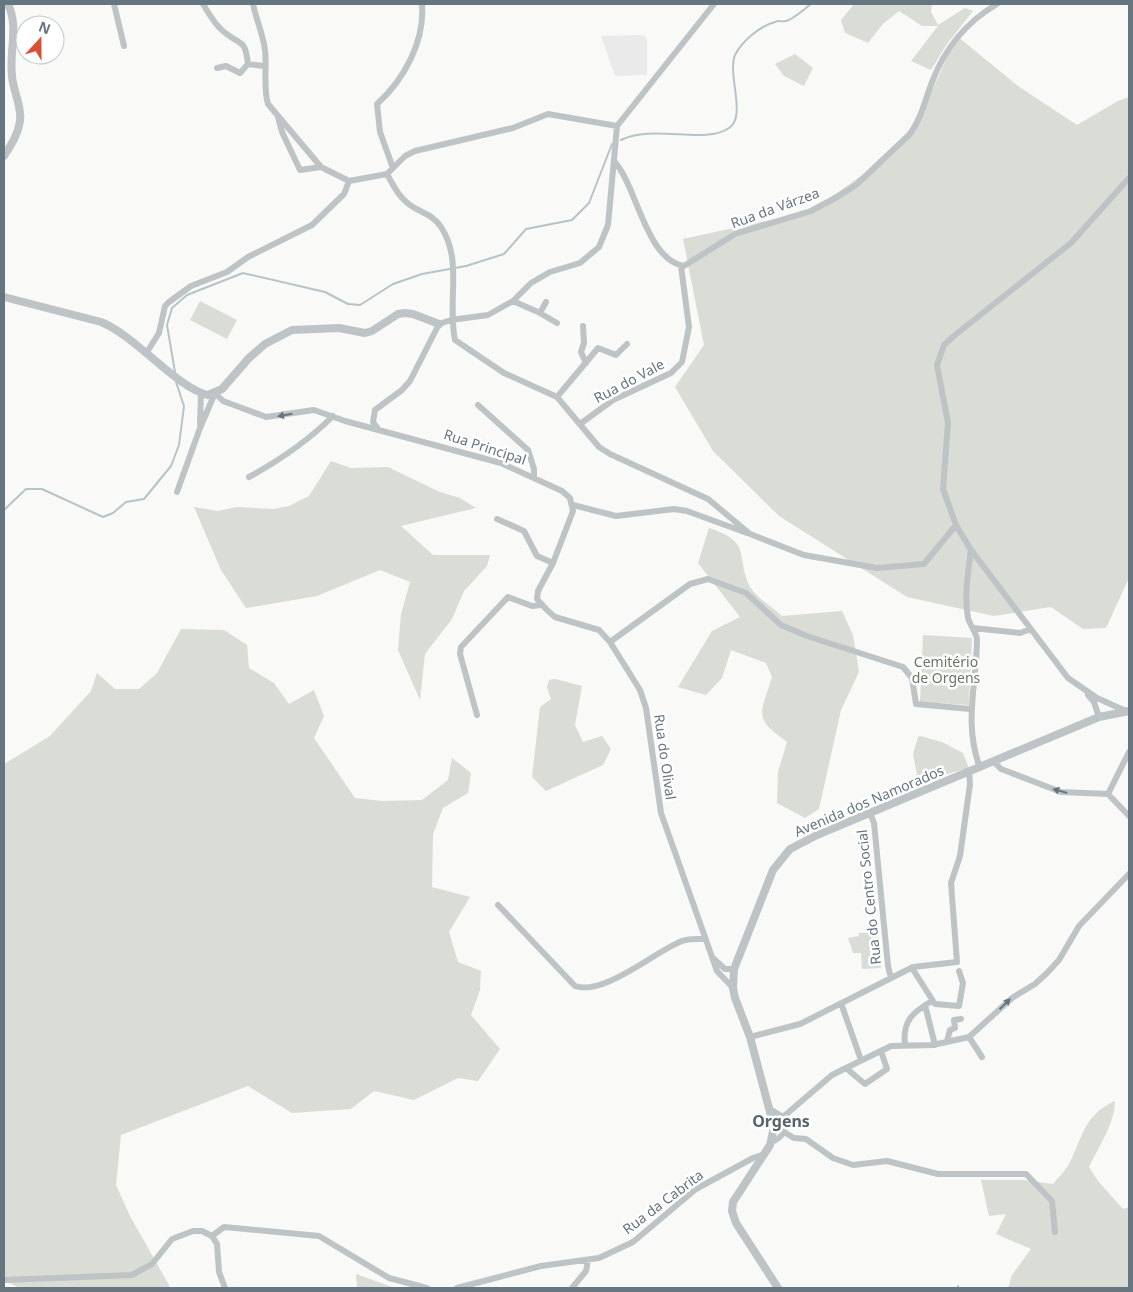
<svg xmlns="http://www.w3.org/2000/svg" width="1133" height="1292" viewBox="0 0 1133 1292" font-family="'Noto Sans',sans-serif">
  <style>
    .built { fill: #eaeaea }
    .green { fill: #d9ddd6 }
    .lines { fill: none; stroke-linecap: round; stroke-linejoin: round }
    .stream { stroke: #b7c4c7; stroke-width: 2 }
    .minor { stroke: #bec3c6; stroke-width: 6 }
    .tertiary { stroke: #bec3c6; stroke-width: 8 }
    .oneway { fill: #667680 }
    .labels { text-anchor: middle; stroke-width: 5; stroke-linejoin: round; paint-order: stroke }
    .street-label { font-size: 14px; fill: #667680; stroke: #fff }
    .park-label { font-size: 14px; fill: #697864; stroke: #fff }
    .quarter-label { font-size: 16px; font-weight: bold; fill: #57646b; stroke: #fff }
  </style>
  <rect width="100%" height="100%" fill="#f9f9f7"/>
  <!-- built -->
  <path class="built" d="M 640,35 L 646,37 L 647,40 L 647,75 L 615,76 L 601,36 Z"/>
  <!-- green -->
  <path class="green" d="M 854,4 L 932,4 L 931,12 L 938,25 L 965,8 L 973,11 L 947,44 L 931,70 L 911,61 L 938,26 L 922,26 L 899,11 L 883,24 L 868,43 L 845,33 L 841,20 Z
    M 957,36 L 1018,86 L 1077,125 L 1118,101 L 1129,97 L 1129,578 L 1106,628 L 1083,629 L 1051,607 L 994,616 L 907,597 L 779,516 L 713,451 L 675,387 L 704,345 L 683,239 L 811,211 L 881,162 L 915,127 Z
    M 795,54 L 813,68 L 804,86 L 784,76 L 775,64 Z
    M 200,301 L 237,320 L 227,339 L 190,320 Z
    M 331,461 L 351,468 L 388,467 L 440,492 L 460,498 L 476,508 L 401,526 L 433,555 L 490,555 L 487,566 L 464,591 L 452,619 L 425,654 L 420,700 L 398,650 L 401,614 L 410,582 L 380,570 L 317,596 L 246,608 L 221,570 L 194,507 L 218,511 L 237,507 L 273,509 L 289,506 L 309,496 Z
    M 709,528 C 753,542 735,555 750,587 C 756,597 773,608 782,616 L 842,611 L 853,635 L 859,672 L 841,710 L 819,809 L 805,818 L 777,803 L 778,772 L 787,742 C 753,717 760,716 772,677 L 766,663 L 731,650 L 722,678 L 706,695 L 678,687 L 712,631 L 740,617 L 698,563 Z
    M 181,629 L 224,630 L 247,645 L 249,668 L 274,683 L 289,704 L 314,690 L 324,716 L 314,738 L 355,798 L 383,801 L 422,800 L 448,780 L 452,758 L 471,773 L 468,793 L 443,808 L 433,834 L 432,887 L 470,897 L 449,932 L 458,962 L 481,971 L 480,990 L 471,1015 L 500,1049 L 478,1081 L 458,1078 L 414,1100 L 374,1091 L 351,1109 L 292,1113 L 248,1086 L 121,1135 L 116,1185 L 130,1216 L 169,1285 L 169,1288 L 19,1288 L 4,1280 L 4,764 L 50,736 L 91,691 L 97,673 L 115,689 L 139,689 L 157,673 Z
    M 923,635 L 972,638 L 969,705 L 920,702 Z
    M 555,679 L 582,686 L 575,725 L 583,742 L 602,736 L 611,749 L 603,765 L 546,791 L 532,777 L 540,707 L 551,699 L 547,687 L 549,680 Z
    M 920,736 L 942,742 L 963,753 L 969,768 L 929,779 L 917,775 L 913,754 L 918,737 Z
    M 877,932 L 881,968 L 862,969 L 861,953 L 853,953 L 848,938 L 859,936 L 859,933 Z
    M 1115,1101 C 1115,1123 1098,1148 1089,1167 L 1098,1181 L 1123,1209 L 1129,1207 L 1129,1288 L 1008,1288 L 1012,1275 L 1031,1249 L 996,1234 L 1006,1214 L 989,1216 L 981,1180 L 1023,1180 L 1053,1184 C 1058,1178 1064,1172 1068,1166 C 1083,1138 1083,1115 1115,1101 Z
    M 356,1274 L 395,1288 L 357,1288 Z"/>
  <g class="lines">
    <!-- stream -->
    <path class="stream" d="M 621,140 C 653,124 705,145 729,128 C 747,117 727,74 735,55 C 742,41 760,26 775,22 C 778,20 782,22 786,21 C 794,19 804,9 811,4
      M 175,372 L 167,325 L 172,308 L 187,295 L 243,273 L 325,292 L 348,304 L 360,305 L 393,284 L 422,274 L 466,266 L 504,254 L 526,229 L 572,220 L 589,203 L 612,144
      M 4,510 L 26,489 L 42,489 L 103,517 L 113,513 L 126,502 L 144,499 L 171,466 L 179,445 L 184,406 L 175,379
      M 958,1288 L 958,1286"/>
    <!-- minor -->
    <path class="minor" d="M 114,4 L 124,46
      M 203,4 C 209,14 215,25 224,32 C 241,46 245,38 248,64 L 264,66
      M 253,4 C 256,19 263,34 265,50 C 267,66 263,88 268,104 L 321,167 L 349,181
      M 217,68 L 226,66 L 240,73 L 248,64
      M 278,117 L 282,132 L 300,170 L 321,167
      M 614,161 C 637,186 646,260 684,266 L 735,234 L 811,211 L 839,196 L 856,185 L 909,135 C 921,120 925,100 932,82 C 945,48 965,23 997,4
      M 393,168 L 380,132 L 377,104 C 404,80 425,41 422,4
      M 387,174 C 394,187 400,199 413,207 C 423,213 434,216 441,227 C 463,260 447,302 455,340 L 504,373 L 557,397 L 599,447 L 610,454 L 708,499 L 750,534 L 804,555 L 877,568 L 924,564 L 956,525
      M 349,181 L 387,174 L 405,156 L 415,151 L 513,128 L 548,114 L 617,126
      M 513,301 L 538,312 L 557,323
      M 540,313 L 546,302
      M 583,326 L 584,343 L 581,352 L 586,363
      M 147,352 L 159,333 L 165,306 L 169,302 L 191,286 L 227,272 L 248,257 L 312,225 L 344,194 L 349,181
      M 557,397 L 598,348 L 616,355 L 627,344
      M 478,405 L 528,450 L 534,469 L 534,477
      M 200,424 L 201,393
      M 580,424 L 613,400 L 671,373 L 682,362 L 689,327 L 681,266
      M 379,430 L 373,422 L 375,410 L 402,390 L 410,381 L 439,324 L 451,320 L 488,315 L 513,301 L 531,283 L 550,272 L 580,263 L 599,247 L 608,225 L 617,126 L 714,4
      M 249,477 C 280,460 307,442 333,416
      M 177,492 L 200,428 L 215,393 L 223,401 L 266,417 L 314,410 L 345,421 L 501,463 L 562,491 L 570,498 L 573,511 L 553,563 L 538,591 L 537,599 L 547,610 L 555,617 L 599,630 L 610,642 L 640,690 L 646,708 L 661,813 L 717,971 L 733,988
      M 573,505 L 616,516 L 674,509 L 687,511 L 747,533
      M 497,519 L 524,531 L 537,556 L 553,563
      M 971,550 C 968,572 964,596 968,618 C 970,625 976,632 977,639 C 977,685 963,722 980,768
      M 973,628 L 1020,633 L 1031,629
      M 610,642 L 690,584 L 708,579 L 746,593 L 781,625 L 807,636 L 903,667 L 912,678 L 916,704 L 970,709
      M 1088,695 L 1094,702 L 1099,717
      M 1126,711 L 1097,698 L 1068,678 L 971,550 L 956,525 L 943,489 L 948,423 L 937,365 L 944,345 L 955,335 L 1071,243 L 1129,178
      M 477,715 L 460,654 L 461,647 L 508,597 L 532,606 L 541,605
      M 994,762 L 1001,769 L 1061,792 L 1108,794
      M 1108,794 L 1129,752
      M 1108,794 L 1129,816
      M 870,813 L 874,823 L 888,966 L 891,978
      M 498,905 L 575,986 C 604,996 654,952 682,941 C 690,938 697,939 705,939
      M 714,959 L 725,969 L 734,969
      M 912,968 L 935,1004 L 959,1006 L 963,983 L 959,971
      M 841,1003 L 861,1060
      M 925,1005 L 935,1045
      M 750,1037 L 800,1024 L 913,967 L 957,962 L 951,883 L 960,856 L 970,784 L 969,772
      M 969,1037 L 982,1057
      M 947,1041 L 950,1030 L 955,1028 L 954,1020 L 961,1019
      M 905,1045 C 902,1021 913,1012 932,1001
      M 881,1051 L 887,1069 L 865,1084 L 846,1068 L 891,1046 L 933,1045 L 969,1037 L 1012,998 L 1035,984 L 1047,973 L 1059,960 L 1079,926 L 1129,874
      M 770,1109 L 783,1117 C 788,1129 783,1138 771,1142
      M 783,1117 L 832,1075 L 846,1068
      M 784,1132 L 794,1138 L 806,1139 L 833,1158 L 853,1165 L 887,1161 L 938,1174 L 1026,1174 L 1052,1201 L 1055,1232
      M 212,1236 L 224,1227 L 319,1236 L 389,1278 L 427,1288
      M 4,1280 L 132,1275 L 152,1264 L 172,1239 L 193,1231 L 202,1231 L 212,1236 L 217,1244 L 219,1272 L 225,1288
      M 457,1288 L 541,1266 L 599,1258 L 633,1242 L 696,1189 L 753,1158 L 765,1154
      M 572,1288 L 586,1271 L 588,1260"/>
    <!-- tertiary -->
    <path class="tertiary" d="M 4,156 C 11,145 18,135 20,121 C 22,106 13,91 12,76 C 9,51 19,27 8,4
      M 4,297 L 101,322 C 136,336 178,389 208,395 L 222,389 L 249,358 L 265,344 L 292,330 L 339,328 L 365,333 L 372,331 L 398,314 L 405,313 L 413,314 L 439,324
      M 778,1288 L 736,1223 L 732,1211 L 733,1202 L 770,1145 L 774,1127 L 750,1037 L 735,998 L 733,988 L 734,969 L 773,870 L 790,849 L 817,835 L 1099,717 L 1129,711"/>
  </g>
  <!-- one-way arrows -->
  <defs><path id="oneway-solid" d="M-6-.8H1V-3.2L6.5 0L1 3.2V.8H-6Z" transform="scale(1.25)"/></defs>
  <g class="oneway">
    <use href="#oneway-solid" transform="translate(285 415) rotate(170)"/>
    <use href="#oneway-solid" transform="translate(1060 791) rotate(-164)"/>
    <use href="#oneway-solid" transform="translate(1005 1004) rotate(-44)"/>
  </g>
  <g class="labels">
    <!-- street labels -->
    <g class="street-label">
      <text transform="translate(775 208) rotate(-20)" y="5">Rua da Várzea</text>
      <text transform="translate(629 381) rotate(-28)" y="5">Rua do Vale</text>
      <text transform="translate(485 447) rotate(18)" y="5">Rua Principal</text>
      <text transform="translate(665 757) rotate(82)" y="5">Rua do Olival</text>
      <text transform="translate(869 801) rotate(-23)" y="5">Avenida dos Namorados</text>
      <text transform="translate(869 897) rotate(-96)" y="5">Rua do Centro Social</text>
      <text transform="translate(663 1202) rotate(-37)" y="5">Rua da Cabrita</text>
    </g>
    <!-- park labels -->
    <g class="park-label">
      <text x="946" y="667">Cemitério<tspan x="946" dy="16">de Orgens</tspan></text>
    </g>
    <!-- quarter labels -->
    <g class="quarter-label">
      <text x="781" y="1127">Orgens</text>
    </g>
  </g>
  <!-- border -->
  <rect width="1133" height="1292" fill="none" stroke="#667680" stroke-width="10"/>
  <!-- north arrow -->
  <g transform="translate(40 40) rotate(21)"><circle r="24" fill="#ffffff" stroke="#c2c8cc"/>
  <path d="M0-4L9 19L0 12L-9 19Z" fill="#d94f37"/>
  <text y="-8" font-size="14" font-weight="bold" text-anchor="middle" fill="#667680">N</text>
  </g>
</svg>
